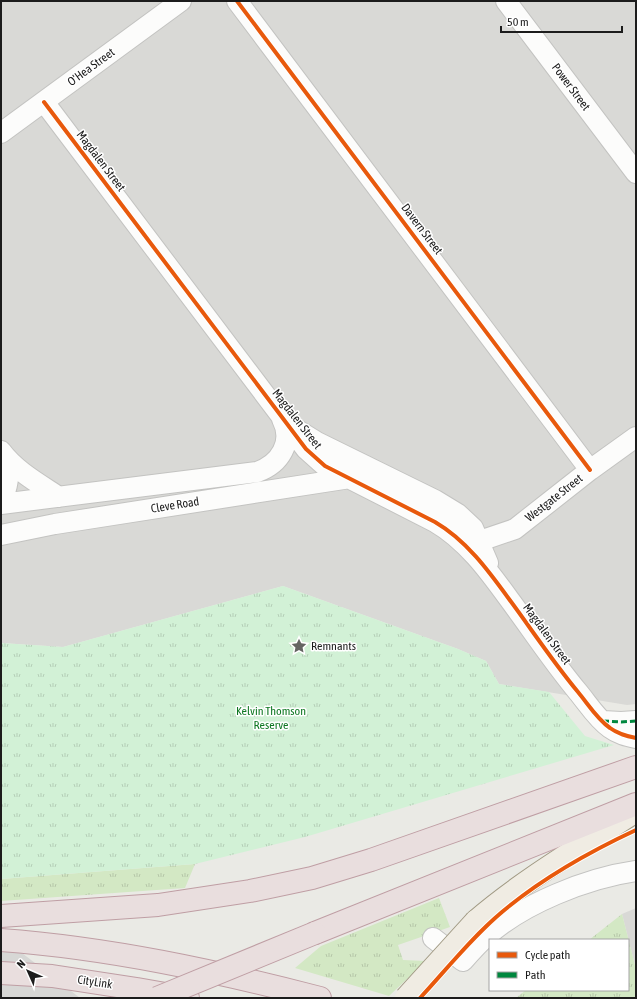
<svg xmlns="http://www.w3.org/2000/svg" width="637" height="999" viewBox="0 0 637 999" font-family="'Asap Condensed',sans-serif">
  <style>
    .residential { fill: #d9d9d6 }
    .grass { fill: url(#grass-tufts) }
    .park { fill: url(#park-tufts) }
    .pier { fill: #d7d7d5 }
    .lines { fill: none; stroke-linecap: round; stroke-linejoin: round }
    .minor-casing { stroke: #c3c3c1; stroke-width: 22 }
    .major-casing { stroke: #a09983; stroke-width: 24 }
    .highway-casing { stroke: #bf9ea4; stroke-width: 24 }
    .minor { stroke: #fcfcfb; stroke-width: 20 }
    .major { stroke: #f0ece3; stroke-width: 22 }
    .highway { stroke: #e9dede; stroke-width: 22 }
    .major-bridge-casing { stroke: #a09983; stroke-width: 24; stroke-linecap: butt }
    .highway-bridge-casing { stroke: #bf9ea4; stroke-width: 24; stroke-linecap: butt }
    .major-bridge { stroke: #f0ece3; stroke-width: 22 }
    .highway-bridge { stroke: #e9dede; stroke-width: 22 }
    .quiet { stroke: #00873e; stroke-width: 3; stroke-dasharray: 6 3; stroke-linecap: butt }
    .cycleway-casing { stroke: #fff; stroke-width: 6 }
    .cycleway { stroke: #e8590c; stroke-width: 4 }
    .labels { text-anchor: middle; stroke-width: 3; stroke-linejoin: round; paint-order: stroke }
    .street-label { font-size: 12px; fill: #1c1c1c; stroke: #fff }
    .poi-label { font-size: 12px; fill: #1c1c1c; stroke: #fff; text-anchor: start }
    .park-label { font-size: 12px; fill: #0e7721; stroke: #fff }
  </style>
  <defs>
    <pattern id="grass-tufts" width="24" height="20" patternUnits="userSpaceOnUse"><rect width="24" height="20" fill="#d3e8c4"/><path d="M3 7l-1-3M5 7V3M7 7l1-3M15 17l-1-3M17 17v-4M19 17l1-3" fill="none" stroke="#b5c6a8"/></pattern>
    <pattern id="park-tufts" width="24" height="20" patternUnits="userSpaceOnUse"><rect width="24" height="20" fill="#d2f1d6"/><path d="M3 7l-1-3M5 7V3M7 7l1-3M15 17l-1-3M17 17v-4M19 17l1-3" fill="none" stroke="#b4ceb7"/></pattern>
  </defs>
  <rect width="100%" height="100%" fill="#eaeae5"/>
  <!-- residential -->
  <path class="residential" d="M 1,1 L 636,1 L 636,704 L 627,705 L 499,684 L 486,661 L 458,649 L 283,586 L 63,647 L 1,643 Z
    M 636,908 L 636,969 L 622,914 Z"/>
  <!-- grass -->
  <path class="grass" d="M 195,864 L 185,888 L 1,901 L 1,879 Z
    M 439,898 L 450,927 L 398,945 L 403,960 L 426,961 L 389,996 L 295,968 L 321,946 Z
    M 622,914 L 636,969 L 636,998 L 516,998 L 526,990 L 628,990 L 628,940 L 589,940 Z"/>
  <!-- park -->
  <path class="park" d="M 283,586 L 458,649 L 486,661 L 499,684 L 549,692 L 585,736 L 614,745 L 305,837 L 195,864 L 1,879 L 1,643 L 63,647 Z"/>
  <!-- pier -->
  <path class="pier" d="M 1,937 L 48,973 L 80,998 L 1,998 Z"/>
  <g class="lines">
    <defs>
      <path id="minor" d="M 237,1 L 590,470
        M 506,1 L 636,173
        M 44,102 L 306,449 L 325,466 L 435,522 C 466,540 488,570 509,599 C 532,630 553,662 578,692 C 588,704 597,719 610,728 C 618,734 627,736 636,738
        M 1,133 L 181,1
        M 296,429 L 317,442 L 435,500 L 458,514 L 473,528 L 488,563
        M 1,451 C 16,471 38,483 59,497
        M 1,501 C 8,489 10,473 7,459
        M 1,504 L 257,472 C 280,464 294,442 282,419
        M 1,535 L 55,524 L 350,478
        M 468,545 L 515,529 L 590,470 L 636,437
        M 603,721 L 621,722 L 636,721
        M 433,938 L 463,961 C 470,953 478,944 486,937 C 522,904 587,878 636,871"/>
      <path id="major" d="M 476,921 C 525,879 582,846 636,811"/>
      <path id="highway" d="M 1,916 L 158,905 L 250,891 L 312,878 L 371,860 L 636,767
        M 315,933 L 636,804
        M 1,940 C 109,948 216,971 320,998
        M 1,973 L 52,976 L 137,989 L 188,998"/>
    </defs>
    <!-- minor casing -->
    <use href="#minor" class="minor-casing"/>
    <!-- major casing -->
    <use href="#major" class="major-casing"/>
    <!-- highway casing -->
    <use href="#highway" class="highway-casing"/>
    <!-- minor -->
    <use href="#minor" class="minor"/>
    <!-- major -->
    <use href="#major" class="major"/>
    <!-- highway -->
    <use href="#highway" class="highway"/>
    <defs>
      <path id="major-bridge" d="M 406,998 L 476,921"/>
      <path id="highway-bridge" d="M 157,998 L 315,933"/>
    </defs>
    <!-- major-bridge casing -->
    <use href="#major-bridge" class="major-bridge-casing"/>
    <!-- highway-bridge casing -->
    <use href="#highway-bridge" class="highway-bridge-casing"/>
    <!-- major-bridge -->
    <use href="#major-bridge" class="major-bridge"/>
    <!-- highway-bridge -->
    <use href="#highway-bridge" class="highway-bridge"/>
    <!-- quiet -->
    <path class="quiet" d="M 603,721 L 621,722 L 636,721"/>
    <defs>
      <path id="cycleway" d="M 237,1 L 590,470
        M 44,102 L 306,449 L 325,466 L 435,522 C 466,540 488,570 509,599 C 532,630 553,662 578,692 C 588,704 597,719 610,728 C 618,734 627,736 636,738
        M 420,998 C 446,970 472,937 502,912 C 540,880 591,851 636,830"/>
    </defs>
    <!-- cycleway casing -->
    <use href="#cycleway" class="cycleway-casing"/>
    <!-- cycleway -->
    <use href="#cycleway" class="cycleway"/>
  </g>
  <!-- icons -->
  <defs>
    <symbol id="sight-bare" viewBox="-9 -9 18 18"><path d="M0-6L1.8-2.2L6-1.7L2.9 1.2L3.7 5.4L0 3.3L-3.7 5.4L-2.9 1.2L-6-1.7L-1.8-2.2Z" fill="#646462" stroke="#fff" stroke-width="2.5" paint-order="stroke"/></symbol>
  </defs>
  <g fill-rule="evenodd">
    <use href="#sight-bare" x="288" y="635" width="22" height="22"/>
  </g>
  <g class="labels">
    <!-- street labels -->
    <g class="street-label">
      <text transform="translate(91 67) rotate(-36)" y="4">O'Hea Street</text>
      <text transform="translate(571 87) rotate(53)" y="4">Power Street</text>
      <text transform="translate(101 161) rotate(53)" y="4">Magdalen Street</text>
      <text transform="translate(422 229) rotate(53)" y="4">Davern Street</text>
      <text transform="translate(297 419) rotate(52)" y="4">Magdalen Street</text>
      <text transform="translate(554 498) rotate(-38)" y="4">Westgate Street</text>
      <text transform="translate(175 505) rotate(-9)" y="4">Cleve Road</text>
      <text transform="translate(547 634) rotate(54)" y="4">Magdalen Street</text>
      <text transform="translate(95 982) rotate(9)" y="4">CityLink</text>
    </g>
    <!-- poi labels -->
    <g class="poi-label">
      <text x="311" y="650">Remnants</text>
    </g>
    <!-- park labels -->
    <g class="park-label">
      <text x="271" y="715">Kelvin Thomson<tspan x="271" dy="14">Reserve</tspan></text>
    </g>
  </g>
  <!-- border -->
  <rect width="637" height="999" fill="none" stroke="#1c1c1c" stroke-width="4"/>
  <!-- legend -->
  <rect x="489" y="939" width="140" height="52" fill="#ffffff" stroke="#a4a4a4"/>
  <rect x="497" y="952" width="20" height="6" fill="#e8590c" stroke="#a4a4a4"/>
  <text x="525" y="959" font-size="12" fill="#1c1c1c">Cycle path</text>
  <rect x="497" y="972" width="20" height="6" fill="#00873e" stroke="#a4a4a4"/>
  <text x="525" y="979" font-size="12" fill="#1c1c1c">Path</text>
  <!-- north arrow -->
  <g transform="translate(28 971) rotate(315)" stroke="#ffffff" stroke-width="3" paint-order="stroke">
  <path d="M0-3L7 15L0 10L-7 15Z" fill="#1c1c1c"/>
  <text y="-6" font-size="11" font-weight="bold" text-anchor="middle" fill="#1c1c1c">N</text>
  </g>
  <!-- scale -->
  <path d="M501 26v6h121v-6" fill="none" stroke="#1c1c1c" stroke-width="2"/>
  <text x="507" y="26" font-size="12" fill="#1c1c1c" stroke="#ffffff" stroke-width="3" paint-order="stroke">50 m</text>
</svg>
